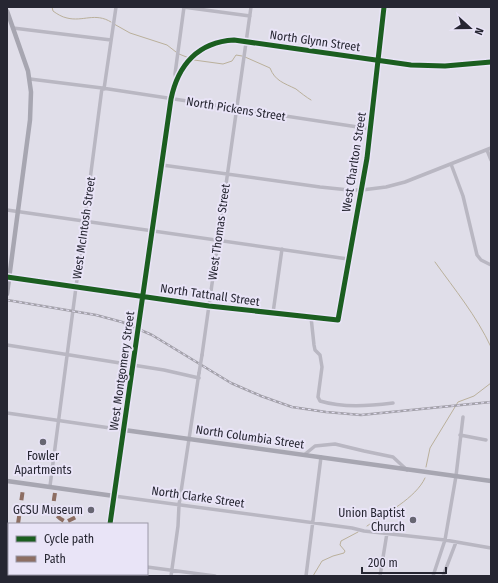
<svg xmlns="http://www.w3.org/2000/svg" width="498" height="583" viewBox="0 0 498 583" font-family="'Fira Sans Condensed',sans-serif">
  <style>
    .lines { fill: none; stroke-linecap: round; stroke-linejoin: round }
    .stream { stroke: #bab09b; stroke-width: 1 }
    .minor { stroke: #b9b7c2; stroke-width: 3.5 }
    .major { stroke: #a7a6b1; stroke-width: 4.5 }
    .rail-casing { stroke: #a3a1aa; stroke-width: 2.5 }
    .rail { stroke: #e9e4f7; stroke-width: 1; stroke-dasharray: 3; stroke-linecap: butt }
    .minor-bridge { stroke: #b9b7c2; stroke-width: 3.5 }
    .major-bridge { stroke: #a7a6b1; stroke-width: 4.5 }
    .quiet { stroke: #8d6e63; stroke-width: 4; stroke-dasharray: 8 4; stroke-linecap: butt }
    .cycleway-casing { stroke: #e9e4f7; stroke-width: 8 }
    .cycleway { stroke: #1b5e20; stroke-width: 5 }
    .poi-dot { fill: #676672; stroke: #e9e4f7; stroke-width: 1.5 }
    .labels { text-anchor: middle; stroke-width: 4; stroke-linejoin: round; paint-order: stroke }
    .street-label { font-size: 12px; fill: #262632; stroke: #e9e4f7 }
    .poi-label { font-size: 12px; fill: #262632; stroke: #e9e4f7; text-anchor: end }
  </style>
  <rect width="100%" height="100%" fill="#e0dee9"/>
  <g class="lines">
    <!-- stream -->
    <path class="stream" d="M 52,7 L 53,11 C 57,14 62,17 67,18 C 83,22 95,12 111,22
      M 114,24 L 130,33 L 167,45 L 176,52
      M 179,54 L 189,58
      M 245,57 L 270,68 C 275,81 284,83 296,89 C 301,93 306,97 311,100
      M 194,60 L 223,64 L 232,61 L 236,55 L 242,56
      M 435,262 C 455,290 476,315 491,347
      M 426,467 L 430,448 L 458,402 L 474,396 L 491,383
      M 367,526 C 385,514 416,498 425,478
      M 313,576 L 322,561 L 333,556 L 344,553 L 345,551 L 340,545 L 341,541 L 358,532"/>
    <!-- minor -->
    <path class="minor" d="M 183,7 L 250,16
      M 13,28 L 111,40
      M 30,79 L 102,88 L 371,129
      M 176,79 L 175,74 L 184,7
      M 104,89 L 116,7
      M 487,150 L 491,160
      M 451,164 L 463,196 L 477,255 L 481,260 L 491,265
      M 162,165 L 320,187 L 349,190 L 362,190 L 386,187 L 405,182 L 491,148
      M 7,210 L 348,259
      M 8,277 L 209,306 L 338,320 L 367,158 L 384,7
      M 273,313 L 282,249
      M 311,317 L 314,345 L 315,350 L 320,355 L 322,367 L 318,397 L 320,401 C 343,408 369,406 393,403
      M 7,345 L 164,370 L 199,378
      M 202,355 L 251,7
      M 7,413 L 124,430
      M 460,435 L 486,440
      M 304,455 L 315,446 L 335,444 L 364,451 L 393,457 L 407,470
      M 50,486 L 102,88
      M 114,496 L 352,528 L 364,531 L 445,540 L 491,548
      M 147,567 L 215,576
      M 171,576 L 178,526 L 179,505 L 199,373
      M 306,576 L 321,457
      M 380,576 L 387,533
      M 433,576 L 445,540 L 456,476 L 463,417
      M 443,576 L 456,542"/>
    <!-- major -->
    <path class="major" d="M 7,11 L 28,71 L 31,92 L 30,120 L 7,294
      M 145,287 L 174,85 C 185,57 208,40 239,40 L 411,65 L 445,66 L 491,62
      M 140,318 L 143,303
      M 124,430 L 491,481
      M 7,481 L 114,496
      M 110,524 L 137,338
      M 103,576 L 103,574"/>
    <defs>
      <path id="rail" d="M 7,300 L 96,315 L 122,322 L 152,335 L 231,383 L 261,396 L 292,407 L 326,412 L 361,415 L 491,402"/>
    </defs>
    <!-- rail casing -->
    <use href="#rail" class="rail-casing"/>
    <!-- rail -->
    <use href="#rail" class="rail"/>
    <!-- minor-bridge -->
    <path class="minor-bridge" d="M 199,373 L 202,355"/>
    <!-- major-bridge -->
    <path class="major-bridge" d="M 143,303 L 145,287
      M 137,338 L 140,318"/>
    <!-- quiet -->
    <path class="quiet" d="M 55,493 C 53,505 51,514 64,521
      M 68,521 L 78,516 L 79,513
      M 18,524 L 23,489
      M 11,576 L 11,574"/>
    <defs>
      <path id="cycleway" d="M 7,277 L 209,306 L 338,320 L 367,158 L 384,7
        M 110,524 L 171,99 C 178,65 198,42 234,40 L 411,65 L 445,66 L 491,62"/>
    </defs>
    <!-- cycleway casing -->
    <use href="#cycleway" class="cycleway-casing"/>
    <!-- cycleway -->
    <use href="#cycleway" class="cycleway"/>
  </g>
  <!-- markers -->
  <g class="poi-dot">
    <circle cx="43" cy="442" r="4"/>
    <circle cx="91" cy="510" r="4"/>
    <circle cx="413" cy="520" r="4"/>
  </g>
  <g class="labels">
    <!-- street labels -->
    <g class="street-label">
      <text transform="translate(315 41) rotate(8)" y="4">North Glynn Street</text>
      <text transform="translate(236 109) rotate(9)" y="4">North Pickens Street</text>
      <text transform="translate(354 162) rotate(-81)" y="4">West Charlton Street</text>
      <text transform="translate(84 228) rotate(-82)" y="4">West McIntosh Street</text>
      <text transform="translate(219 232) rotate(-82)" y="4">West Thomas Street</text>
      <text transform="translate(210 295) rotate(8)" y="4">North Tattnall Street</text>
      <text transform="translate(122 371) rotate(-82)" y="4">West Montgomery Street</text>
      <text transform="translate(250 437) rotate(8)" y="4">North Columbia Street</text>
      <text transform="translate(198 497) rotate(8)" y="4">North Clarke Street</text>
    </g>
    <!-- poi labels -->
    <g class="poi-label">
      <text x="43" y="460" text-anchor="middle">Fowler<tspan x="43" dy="14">Apartments</tspan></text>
      <text x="83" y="514">GCSU Museum</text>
      <text x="405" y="517">Union Baptist<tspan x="405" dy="14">Church</tspan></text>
    </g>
  </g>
  <!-- border -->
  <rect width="498" height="583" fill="none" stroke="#262632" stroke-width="16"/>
  <!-- legend -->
  <rect x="8" y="523" width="140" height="52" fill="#e9e4f7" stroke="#9b98a8"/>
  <rect x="16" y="536" width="20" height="6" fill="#1b5e20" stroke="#9b98a8"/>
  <text x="44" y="543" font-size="12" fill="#262632">Cycle path</text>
  <rect x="16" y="556" width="20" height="6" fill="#8d6e63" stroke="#9b98a8"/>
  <text x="44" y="563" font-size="12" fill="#262632">Path</text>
  <!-- north arrow -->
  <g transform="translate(470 28) rotate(111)" stroke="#e9e4f7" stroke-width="3" paint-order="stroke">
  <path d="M0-3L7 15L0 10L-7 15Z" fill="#262632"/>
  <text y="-6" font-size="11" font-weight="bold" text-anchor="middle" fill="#262632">N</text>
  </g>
  <!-- scale -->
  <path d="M362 567v6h84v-6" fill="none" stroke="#262632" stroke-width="2"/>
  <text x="368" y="567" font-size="12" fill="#262632" stroke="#e9e4f7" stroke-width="3" paint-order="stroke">200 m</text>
</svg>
